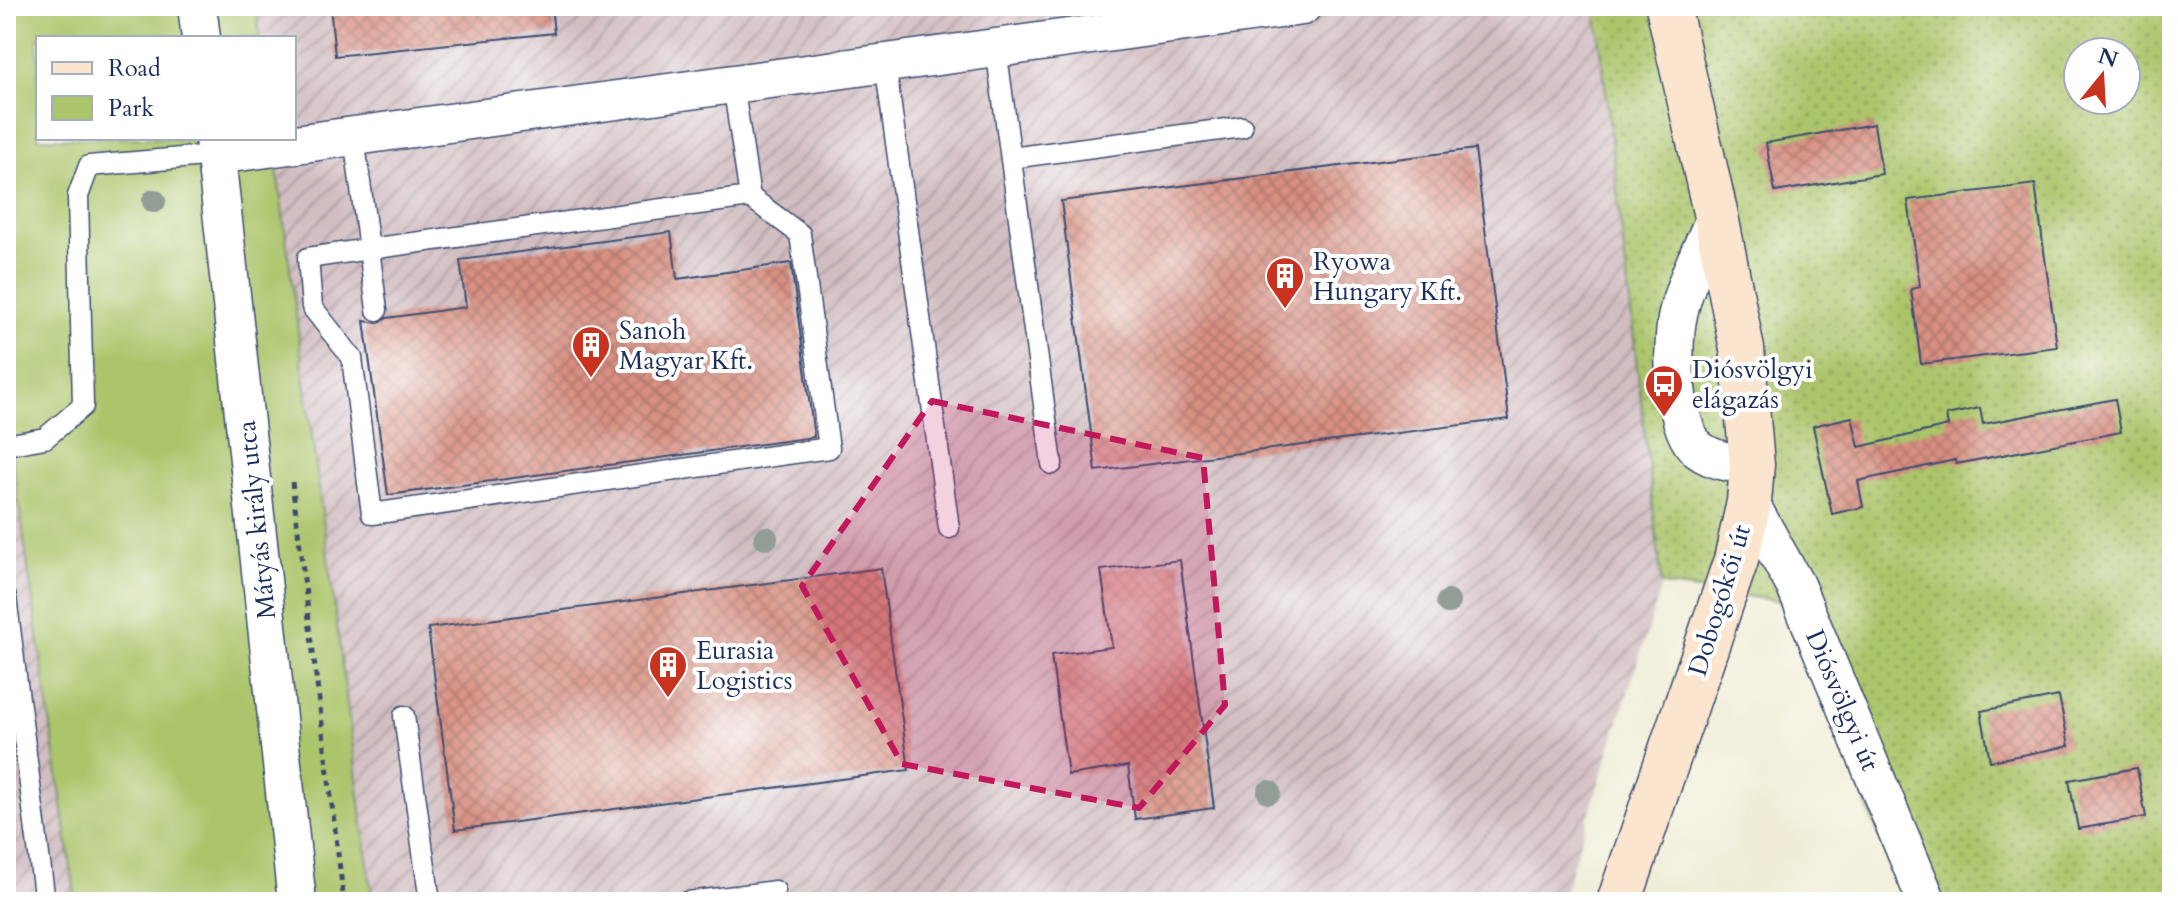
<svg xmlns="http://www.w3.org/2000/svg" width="2178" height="908" viewBox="0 0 2178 908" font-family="Cardo,serif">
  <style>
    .industrial { fill: url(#industrial-furrows) }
    .green { fill: #acc56b; stroke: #647a64; stroke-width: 2 }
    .garden { fill: url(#garden-dots); stroke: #647a64; stroke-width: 2; fill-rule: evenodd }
    .building { fill: url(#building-cross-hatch) }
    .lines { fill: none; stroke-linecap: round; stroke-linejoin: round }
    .service-casing { stroke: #3b4b70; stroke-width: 23 }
    .minor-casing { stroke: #3b4b70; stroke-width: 41 }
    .secondary-casing { stroke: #3b4b70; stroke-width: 47 }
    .path { stroke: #3b4b70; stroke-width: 5; stroke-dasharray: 6 6; stroke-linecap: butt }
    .service { stroke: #fff; stroke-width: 20 }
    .minor { stroke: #fff; stroke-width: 38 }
    .secondary { stroke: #fce5cf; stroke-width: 44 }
    .tree { fill: #929d96 }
    .marked { fill: #c2185b; fill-opacity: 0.2; stroke: #c2185b; stroke-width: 6; stroke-dasharray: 16 10; stroke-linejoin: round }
    .labels { text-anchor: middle; stroke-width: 8; stroke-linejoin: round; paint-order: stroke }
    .poi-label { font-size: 26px; fill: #1b2f5e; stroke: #fff; text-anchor: start }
    .street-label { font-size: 26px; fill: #1b2f5e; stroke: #fff }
  </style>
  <defs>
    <pattern id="industrial-furrows" width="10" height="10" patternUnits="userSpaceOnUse" patternTransform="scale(2)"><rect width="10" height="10" fill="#d2bec1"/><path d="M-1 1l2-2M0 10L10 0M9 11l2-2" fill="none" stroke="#aa9ba0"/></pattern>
    <pattern id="garden-dots" width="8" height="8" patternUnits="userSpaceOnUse" patternTransform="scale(2)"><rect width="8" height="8" fill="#acc56b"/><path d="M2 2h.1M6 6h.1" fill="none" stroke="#8ba05b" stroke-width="1.8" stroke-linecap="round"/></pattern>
    <pattern id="building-cross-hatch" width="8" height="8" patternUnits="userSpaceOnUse" patternTransform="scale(2)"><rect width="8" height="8" fill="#d89081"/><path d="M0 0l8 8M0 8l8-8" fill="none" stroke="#ae766d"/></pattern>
  </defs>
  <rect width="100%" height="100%" fill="#fff"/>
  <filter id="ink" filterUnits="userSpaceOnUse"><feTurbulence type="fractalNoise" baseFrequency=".0125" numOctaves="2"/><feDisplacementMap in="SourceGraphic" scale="16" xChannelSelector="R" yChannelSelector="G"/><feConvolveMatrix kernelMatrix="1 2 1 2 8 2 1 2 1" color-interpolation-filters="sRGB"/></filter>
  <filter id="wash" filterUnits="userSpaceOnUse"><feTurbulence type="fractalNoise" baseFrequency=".006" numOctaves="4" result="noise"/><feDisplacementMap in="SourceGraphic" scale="32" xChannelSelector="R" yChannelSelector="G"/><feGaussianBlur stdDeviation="1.8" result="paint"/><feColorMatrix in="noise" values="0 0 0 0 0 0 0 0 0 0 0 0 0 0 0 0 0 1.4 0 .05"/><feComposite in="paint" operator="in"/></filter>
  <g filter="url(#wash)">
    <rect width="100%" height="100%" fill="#f0ecd5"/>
    <!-- industrial -->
    <path class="industrial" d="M 256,6 L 1604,6 L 1635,287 L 1662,585 L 1561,902 L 373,902 L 273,138 L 294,138 L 294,38 L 260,38 Z
      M 6,413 L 76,902 L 6,902 Z"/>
    <!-- green -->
    <path class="green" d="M 6,6 L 256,6 L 260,38 L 38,38 L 38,138 L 273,138 L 373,902 L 76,902 L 6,413 Z"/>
    <!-- garden -->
    <path class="garden" d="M 1596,6 L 2172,6 L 2172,902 L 1905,902 L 1787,602 L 1662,585 ZM 2078,52 L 2126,52 L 2126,100 L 2078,100 Z"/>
    <g id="blocks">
      <!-- building -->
      <path class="building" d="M 330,6 L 551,6 L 554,33 L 335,56 Z
        M 1874,124 L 1882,174 L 1775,192 L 1766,143 Z
        M 1475,149 L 1509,419 L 1096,471 L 1061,201 Z
        M 2035,184 L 2057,347 L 1921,364 L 1911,289 L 1920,287 L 1908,200 Z
        M 671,232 L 677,279 L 791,263 L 814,437 L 388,495 L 364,321 L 379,323 L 387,318 L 466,307 L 460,260 Z
        M 2115,399 L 2121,432 L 1956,464 L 1955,460 L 1858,481 L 1863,507 L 1832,514 L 1813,426 L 1852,417 L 1859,447 L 1948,426 L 1946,415 L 1980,408 L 1983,424 Z
        M 1180,560 L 1214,808 L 1135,819 L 1128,766 L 1068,775 L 1051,655 L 1112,647 L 1101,570 Z
        M 881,568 L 909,770 L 455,830 L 428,628 Z
        M 2059,696 L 2069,746 L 1990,761 L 1981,711 Z
        M 2137,768 L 2146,817 L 2078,829 L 2069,780 Z"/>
    </g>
  </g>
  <g filter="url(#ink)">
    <use href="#blocks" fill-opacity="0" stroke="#3b4b70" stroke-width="2"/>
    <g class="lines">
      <defs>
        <path id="service" d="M 996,48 L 1052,464
          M 885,63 L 949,528
          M 354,137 L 369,249 L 308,258 L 312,307 L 352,358 L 372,514 L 829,448 L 800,234 L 750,197 L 733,84
          M 1011,158 L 1242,127
          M 377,310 L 369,249 L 750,197
          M 6,445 L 45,438 L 83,406 L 78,196 L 89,166 L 216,155
          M 6,597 L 45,902
          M 404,716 L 430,902
          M 688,902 L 775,891"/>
        <path id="minor" d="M 197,6 L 201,38
          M 214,138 L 297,902
          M 216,155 L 1302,6
          M 1716,216 C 1703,247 1685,281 1678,314 C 1671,346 1672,428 1699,450 C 1714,461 1733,463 1752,465
          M 1749,502 L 1795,585 L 1927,902"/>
        <path id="secondary" d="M 1619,902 L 1736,560 L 1749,502 L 1752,465 L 1742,349 L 1716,216 L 1668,6"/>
      </defs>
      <!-- service casing -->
      <use href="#service" class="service-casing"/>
      <!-- minor casing -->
      <use href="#minor" class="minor-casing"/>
      <!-- secondary casing -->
      <use href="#secondary" class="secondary-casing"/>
      <!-- path -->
      <path class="path" d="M 292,482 L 344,902"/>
      <!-- service -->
      <use href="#service" class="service"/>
      <!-- minor -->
      <use href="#minor" class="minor"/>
      <!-- secondary -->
      <use href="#secondary" class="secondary"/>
    </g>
    <!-- trees -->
    <g class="tree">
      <circle cx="154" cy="201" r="12"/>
      <circle cx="766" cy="538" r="12"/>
      <circle cx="1448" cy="602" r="12"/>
      <circle cx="1269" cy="792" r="12"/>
    </g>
  </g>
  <!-- marked area -->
  <path class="marked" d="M 932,401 L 1203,458 L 1225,705 L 1139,808 L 902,764 L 802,586 Z"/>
  <!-- icons -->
  <defs>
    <symbol id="building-pin" viewBox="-11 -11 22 30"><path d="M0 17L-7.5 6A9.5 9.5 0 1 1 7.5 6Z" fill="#c8321e" stroke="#fff"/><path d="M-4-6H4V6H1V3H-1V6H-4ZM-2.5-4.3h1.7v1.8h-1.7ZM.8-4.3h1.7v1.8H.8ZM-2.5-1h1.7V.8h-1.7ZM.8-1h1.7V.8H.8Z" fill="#fff"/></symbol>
    <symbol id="bus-pin" viewBox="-11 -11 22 30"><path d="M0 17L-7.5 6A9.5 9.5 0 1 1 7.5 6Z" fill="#c8321e" stroke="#fff"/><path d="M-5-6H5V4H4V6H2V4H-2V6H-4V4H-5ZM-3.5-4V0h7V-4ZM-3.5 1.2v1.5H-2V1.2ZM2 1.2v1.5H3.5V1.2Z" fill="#fff"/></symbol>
  </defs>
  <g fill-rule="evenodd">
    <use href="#building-pin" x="1263" y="254" width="44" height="60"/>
    <use href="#building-pin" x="569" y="323" width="44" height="60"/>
    <use href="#bus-pin" x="1642" y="362" width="44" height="60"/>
    <use href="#building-pin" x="646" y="643" width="44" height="60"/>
  </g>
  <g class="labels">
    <!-- poi labels -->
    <g class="poi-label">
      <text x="1313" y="270">Ryowa<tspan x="1313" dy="30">Hungary Kft.</tspan></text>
      <text x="619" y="339">Sanoh<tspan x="619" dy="30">Magyar Kft.</tspan></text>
      <text x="1692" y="378">Diósvölgyi<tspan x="1692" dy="30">elágazás</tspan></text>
      <text x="696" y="659">Eurasia<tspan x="696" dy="30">Logistics</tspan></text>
    </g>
    <!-- street labels -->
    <g class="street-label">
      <text transform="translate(256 520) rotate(-96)" y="9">Mátyás király utca</text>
      <text transform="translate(1719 600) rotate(-73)" y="9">Dobogókői út</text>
      <text transform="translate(1843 700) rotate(67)" y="9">Diósvölgyi út</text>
    </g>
  </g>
  <!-- margin -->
  <rect width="2178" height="908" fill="none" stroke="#fff" stroke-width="32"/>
  <!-- legend -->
  <rect x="36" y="36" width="260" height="104" fill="#ffffff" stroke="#a4acbf" stroke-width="2"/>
  <rect x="52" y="62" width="40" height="12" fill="#fce5cf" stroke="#a4acbf" stroke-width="2"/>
  <text x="108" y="76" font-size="24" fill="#1b2f5e">Road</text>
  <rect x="52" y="96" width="40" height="24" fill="#acc56b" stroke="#a4acbf" stroke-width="2"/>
  <text x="108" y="116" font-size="24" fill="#1b2f5e">Park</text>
  <!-- north arrow -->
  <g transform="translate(2102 76) rotate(18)"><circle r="38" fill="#ffffff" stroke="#a4acbf" stroke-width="2"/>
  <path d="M0-6L14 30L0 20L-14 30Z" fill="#c8321e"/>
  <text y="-12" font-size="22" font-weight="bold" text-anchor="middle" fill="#1b2f5e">N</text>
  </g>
</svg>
